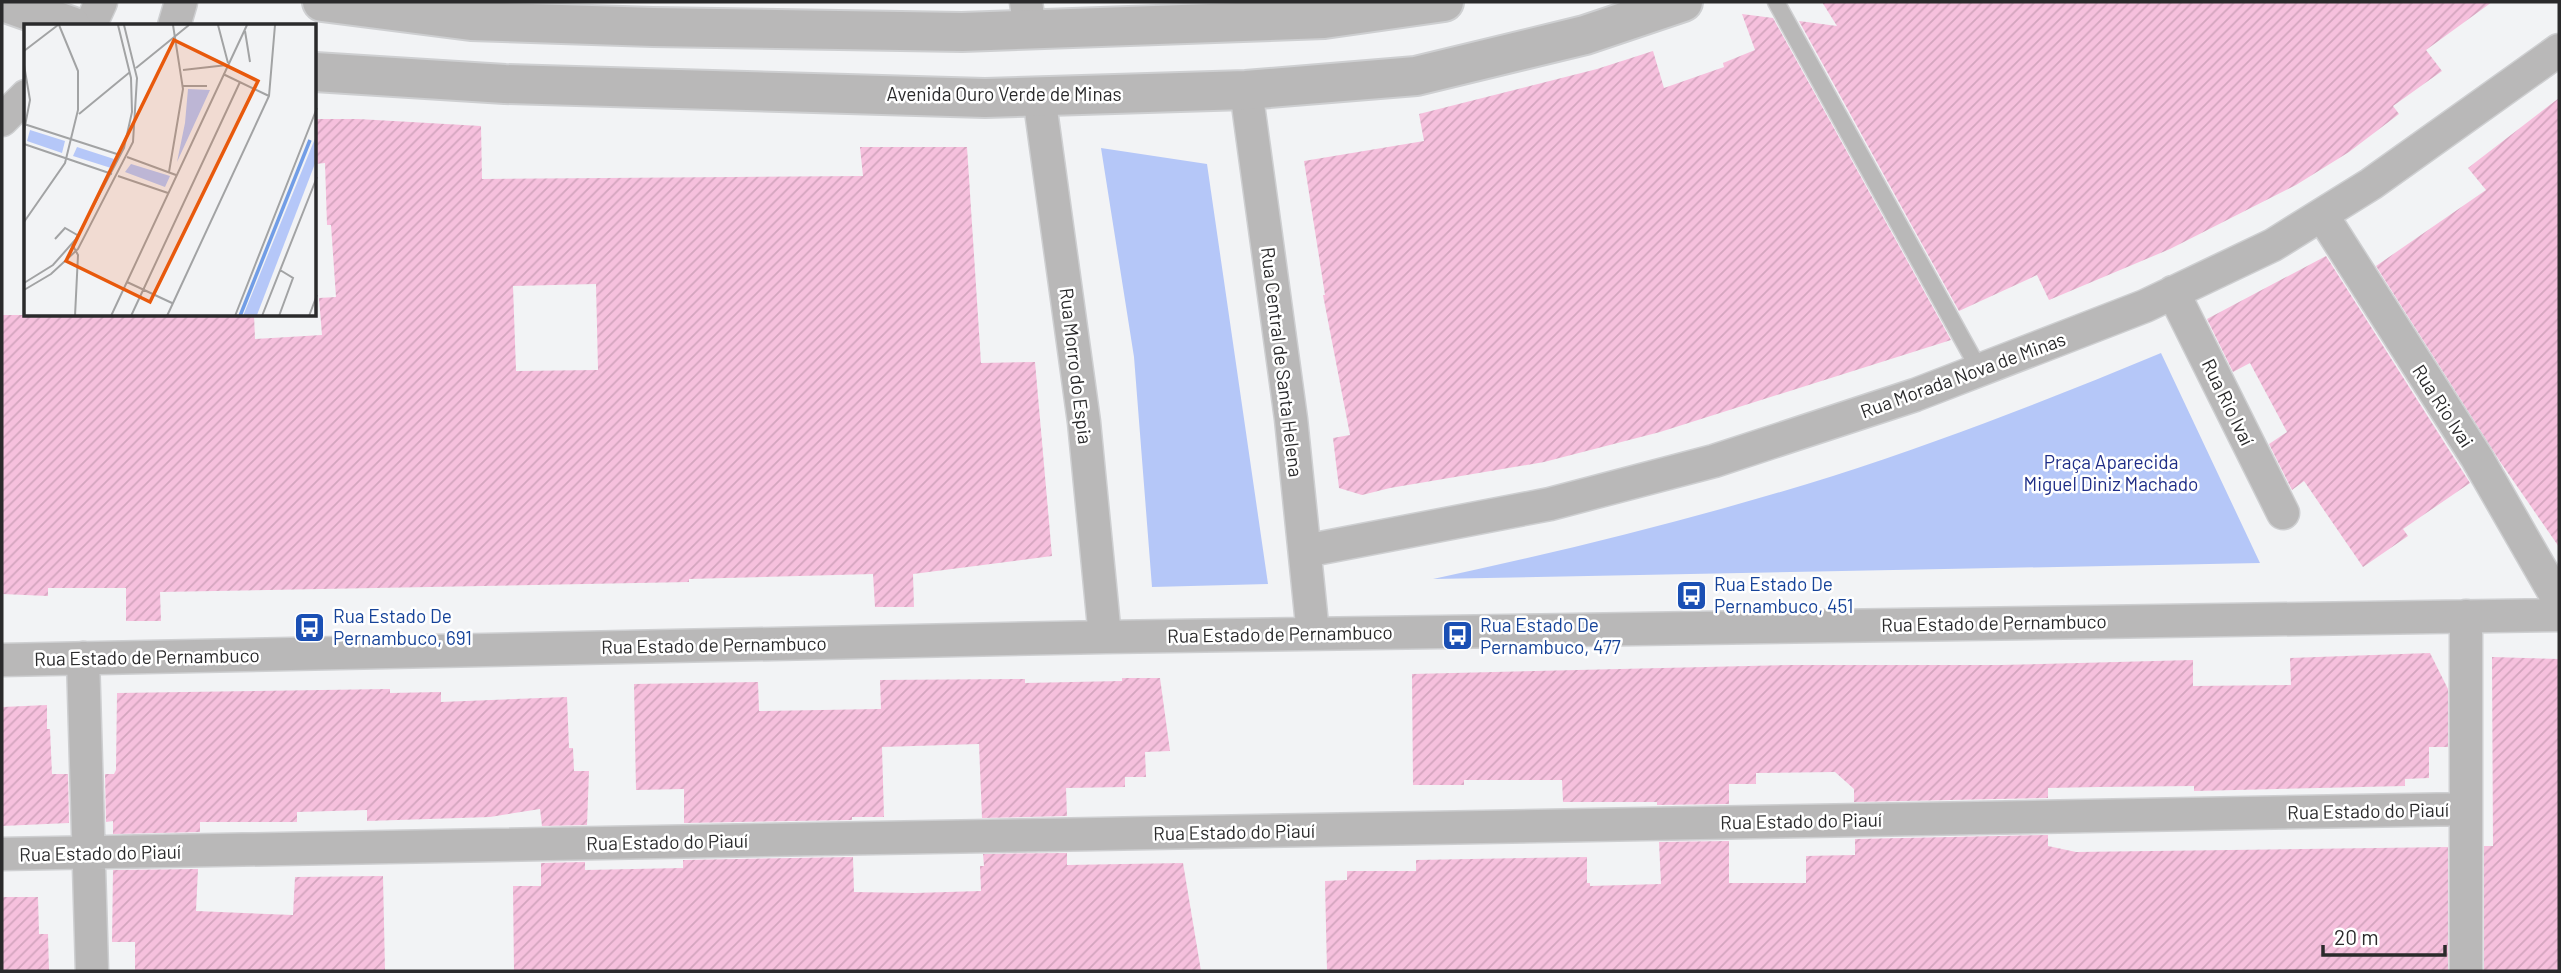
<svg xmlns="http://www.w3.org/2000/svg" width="2561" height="973" viewBox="0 0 2561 973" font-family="Barlow,sans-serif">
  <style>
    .green { fill: #b5c7f8 }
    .building { fill: url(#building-hatch); fill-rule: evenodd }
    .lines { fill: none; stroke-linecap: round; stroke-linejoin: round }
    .service-casing { stroke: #cecfd1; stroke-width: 19 }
    .minor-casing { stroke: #cecfd1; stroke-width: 35 }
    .tertiary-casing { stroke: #cecfd1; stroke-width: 42 }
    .service { stroke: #b9b8b8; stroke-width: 16 }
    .minor { stroke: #b9b8b8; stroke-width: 32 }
    .tertiary { stroke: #b9b8b8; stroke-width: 38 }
    .labels { text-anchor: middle; stroke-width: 5; stroke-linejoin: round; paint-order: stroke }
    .street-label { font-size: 19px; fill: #2a2a2b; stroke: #fff }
    .park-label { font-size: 19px; fill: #1e2d87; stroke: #fff }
    .transit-label { font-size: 19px; fill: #164399; stroke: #fff; text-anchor: start }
    .inset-river { fill: none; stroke: #719de6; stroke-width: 3.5 }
    .inset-road { fill: none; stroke: #a2a3a4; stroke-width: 2 }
    .view { fill: #e8590c; fill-opacity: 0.15; stroke: #e8590c; stroke-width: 3.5 }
    .inset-edge { fill: none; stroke: #2a2a2b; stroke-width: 3.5 }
  </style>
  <defs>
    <pattern id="building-hatch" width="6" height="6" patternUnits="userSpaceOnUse" patternTransform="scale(1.75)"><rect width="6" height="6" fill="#f6c0dd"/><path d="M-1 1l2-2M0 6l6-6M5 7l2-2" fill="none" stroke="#d3a5be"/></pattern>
  </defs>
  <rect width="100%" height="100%" fill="#f2f3f5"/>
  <!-- green -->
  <path class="green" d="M 1101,148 L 1207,164 L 1268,584 L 1152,587 L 1134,357 Z
    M 2161,353 L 2260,563 L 1433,579 C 1568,550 1702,517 1833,476 C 1945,440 2053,398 2161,353 Z"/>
  <!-- building -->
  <path class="building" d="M 1822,2 L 2492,2 L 2426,50 L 2442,71 L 2393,106 L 2399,114 L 2349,152 L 2296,185 L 2170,249 L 2049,300 L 2037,275 L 1959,311 L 1799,21 L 1837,26 Z
    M 1742,14 L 1773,18 L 1951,340 L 1660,432 L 1544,462 L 1390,488 L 1362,495 L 1339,488 L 1333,438 L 1350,435 L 1323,295 L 1325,295 L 1304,161 L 1424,141 L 1419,114 L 1597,69 L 1653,51 L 1664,88 L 1724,67 L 1723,63 L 1755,50 Z
    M 2559,98 L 2559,547 L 2501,463 L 2376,266 L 2486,190 L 2468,168 Z
    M 315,119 L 358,119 L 481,126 L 482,179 L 863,176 L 860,147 L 967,147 L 981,363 L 1035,362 L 1052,556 L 913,574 L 914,607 L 875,607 L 873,574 L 689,579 L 689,582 L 160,592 L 161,621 L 126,621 L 126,588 L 48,588 L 48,596 L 2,594 L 2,315 L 254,315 L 255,339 L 322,335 L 319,298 L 336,297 L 331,225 L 327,225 L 325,163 L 315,164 ZM 596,284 L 598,370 L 516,371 L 513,286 Z
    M 2326,256 L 2470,483 L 2403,529 L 2408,536 L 2363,567 L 2304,481 L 2292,490 L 2269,444 L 2287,432 L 2250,363 L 2233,372 L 2207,319 Z
    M 2430,653 L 2448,689 L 2448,747 L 2429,747 L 2429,778 L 2405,779 L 2405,786 L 2194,791 L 2194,786 L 2098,787 L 2048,788 L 2048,798 L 1854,802 L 1854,789 L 1835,772 L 1756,773 L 1756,784 L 1729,784 L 1729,804 L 1657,805 L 1657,802 L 1563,802 L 1562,780 L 1464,780 L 1464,785 L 1413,785 L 1412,674 L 1790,665 L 2001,665 L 2193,660 L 2193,686 L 2291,685 L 2290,658 Z
    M 2492,657 L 2559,659 L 2559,971 L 2484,971 L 2484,846 L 2493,846 Z
    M 1122,678 L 1160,678 L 1170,751 L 1145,752 L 1146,777 L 1125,777 L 1125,787 L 1066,788 L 1067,816 L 982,818 L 979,744 L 882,747 L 884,817 L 852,817 L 852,820 L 684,823 L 684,789 L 636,790 L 634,684 L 758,682 L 759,711 L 881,709 L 880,680 L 1025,679 L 1025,683 L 1122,681 Z
    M 390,689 L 390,693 L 441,692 L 441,702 L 567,697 L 569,748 L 573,748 L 574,771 L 589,771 L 587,825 L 542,826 L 540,809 L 490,817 L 367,821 L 367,810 L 297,812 L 297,822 L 200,822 L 200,832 L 113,834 L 113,821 L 106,822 L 105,774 L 114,774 L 116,770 L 117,693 Z
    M 47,705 L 47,729 L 50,729 L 52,774 L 68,774 L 69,823 L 2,826 L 3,707 Z
    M 2048,835 L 2048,846 L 2076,852 L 2448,847 L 2448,971 L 1327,971 L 1325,881 L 1347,880 L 1347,871 L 1416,871 L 1416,860 L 1587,857 L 1587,883 L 1590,883 L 1590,886 L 1661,884 L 1659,842 L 1729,841 L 1729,883 L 1806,883 L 1806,856 L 1855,855 L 1855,839 Z
    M 1067,853 L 1067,865 L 1183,863 L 1201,971 L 514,971 L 513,886 L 541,886 L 541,863 L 585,862 L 585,870 L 683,868 L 683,860 L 853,857 L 854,892 L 915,893 L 981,891 L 980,866 L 984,866 L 983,854 Z
    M 198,869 L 196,911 L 293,915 L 295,877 L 383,876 L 385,971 L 135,971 L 135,942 L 112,942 L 113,870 Z
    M 2,897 L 38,897 L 39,934 L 48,934 L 49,971 L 2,971 Z"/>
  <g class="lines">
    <defs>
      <path id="service" d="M 1776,2 L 1980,371"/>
      <path id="minor" d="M 1026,2 L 1030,30
        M 90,26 L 101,2
        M 174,26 L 181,2
        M 1246,90 L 1291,419 L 1313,634
        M 1039,96 L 1084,422 L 1105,637
        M 2,120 L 26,96
        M 2322,215 L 2477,458 L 2559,601
        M 2173,292 L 2283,513
        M 1305,551 L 1550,504 L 1714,461 L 1915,395 L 2145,306 L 2273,245 L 2371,184 L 2559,50
        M 2466,616 L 2466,971
        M 83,658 L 92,971
        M 2,660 L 1105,637 L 2559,615
        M 2,854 L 2466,809"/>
      <path id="tertiary" d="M 3,2 L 71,26
        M 322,2 L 471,21 L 653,27 L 962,32 L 1324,19 L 1444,2
        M 315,72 L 505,84 L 985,98 L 1246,90 L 1416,76 L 1585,35 L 1683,2"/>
    </defs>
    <!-- service casing -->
    <use href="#service" class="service-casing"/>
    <!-- minor casing -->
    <use href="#minor" class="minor-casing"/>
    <!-- tertiary casing -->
    <use href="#tertiary" class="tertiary-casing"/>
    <!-- service -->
    <use href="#service" class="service"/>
    <!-- minor -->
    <use href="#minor" class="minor"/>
    <!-- tertiary -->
    <use href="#tertiary" class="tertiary"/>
  </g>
  <!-- icons -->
  <defs>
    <symbol id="bus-square" viewBox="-11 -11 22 22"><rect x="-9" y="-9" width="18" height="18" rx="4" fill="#1a4fb4" stroke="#fff"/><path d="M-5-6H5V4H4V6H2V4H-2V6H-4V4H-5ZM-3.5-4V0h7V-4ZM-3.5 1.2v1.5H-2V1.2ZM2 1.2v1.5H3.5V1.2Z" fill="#fff"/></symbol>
  </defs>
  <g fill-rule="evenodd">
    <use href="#bus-square" x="1674" y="578" width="35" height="35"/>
    <use href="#bus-square" x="292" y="610" width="35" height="35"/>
    <use href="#bus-square" x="1440" y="618" width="35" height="35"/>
  </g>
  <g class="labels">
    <!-- street labels -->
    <g class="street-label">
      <text x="1004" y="101">Avenida Ouro Verde de Minas</text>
      <text transform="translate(1282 362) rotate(83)" y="7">Rua Central de Santa Helena</text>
      <text transform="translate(1076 366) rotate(83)" y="7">Rua Morro do Espia</text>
      <text transform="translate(1963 375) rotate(-20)" y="7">Rua Morada Nova de Minas</text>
      <text transform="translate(2228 402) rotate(64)" y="7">Rua Rio Ivaí</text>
      <text transform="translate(2443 406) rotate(57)" y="7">Rua Rio Ivai</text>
      <text transform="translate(1994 623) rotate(-1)" y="7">Rua Estado de Pernambuco</text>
      <text transform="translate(1280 634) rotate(-1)" y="7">Rua Estado de Pernambuco</text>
      <text transform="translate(714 645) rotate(-1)" y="7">Rua Estado de Pernambuco</text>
      <text transform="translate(147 657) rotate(-1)" y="7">Rua Estado de Pernambuco</text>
      <text transform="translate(2368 811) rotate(-1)" y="7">Rua Estado do Piauí</text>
      <text transform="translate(1801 821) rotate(-1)" y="7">Rua Estado do Piauí</text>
      <text transform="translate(1234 832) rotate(-1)" y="7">Rua Estado do Piauí</text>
      <text transform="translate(667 842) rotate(-1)" y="7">Rua Estado do Piauí</text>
      <text transform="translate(100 853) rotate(-1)" y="7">Rua Estado do Piauí</text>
    </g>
    <!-- park labels -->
    <g class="park-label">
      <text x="2111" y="469">Praça Aparecida<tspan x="2111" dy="22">Miguel Diniz Machado</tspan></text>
    </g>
    <!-- transit labels -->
    <g class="transit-label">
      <text x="1714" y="591">Rua Estado De<tspan x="1714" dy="22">Pernambuco, 451</tspan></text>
      <text x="333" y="623">Rua Estado De<tspan x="333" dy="22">Pernambuco, 691</tspan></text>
      <text x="1480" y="632">Rua Estado De<tspan x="1480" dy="22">Pernambuco, 477</tspan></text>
    </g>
  </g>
  <!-- overview -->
  <g transform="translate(24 24)">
    <rect width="292" height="292" fill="#f2f3f5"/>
    <path d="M 292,112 L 292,137 L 233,291 L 219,292 Z" fill="#b5c7f8"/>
    <path d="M 164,65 L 186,66 L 153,138 L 161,99 ZM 6,106 L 41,117 L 38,129 L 3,117 ZM 53,123 L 90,135 L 87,144 L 49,132 ZM 107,140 L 146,152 L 141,163 L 101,148 Z" fill="#b5c7f8"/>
    <path class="inset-river" d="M 216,292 L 286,116"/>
    <path class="inset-road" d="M 194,1 L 204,39M 221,7 L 226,38M 0,27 L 34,1M 0,41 L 6,76 L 0,107M 112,44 L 165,1M 159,46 L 203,41M 199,50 L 245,72M 159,62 L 183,62M 55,90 L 106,48M 0,100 L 96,131M 0,120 L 88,150M 103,133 L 152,151M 145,148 L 159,65 L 149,1M 94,152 L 144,169M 0,198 L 41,139 L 54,86 L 54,47 L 35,1M 31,215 L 41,204 L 55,212M 48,220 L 54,231 L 51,292M 103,258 L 148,279M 0,259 L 29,241 L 52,215 L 100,124 L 108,88 L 107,54 L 94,1M 0,266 L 27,250 L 54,225 L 109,118 L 113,54 L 100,1M 87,292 L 223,1M 107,292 L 216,58M 143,292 L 245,72 L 251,1M 211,292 L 293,84M 238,292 L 293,153M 255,292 L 269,254 L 256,246M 285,292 L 293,271"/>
    <path class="view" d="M 150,16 L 234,57 L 126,278 L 42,237 Z"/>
    <rect width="292" height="292" class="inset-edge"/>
  </g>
  <!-- border -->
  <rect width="2561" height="973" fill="none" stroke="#2a2a2b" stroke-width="7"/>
  <!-- scale -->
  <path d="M2323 945v10h122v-10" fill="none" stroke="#2a2a2b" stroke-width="3.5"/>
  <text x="2334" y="945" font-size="21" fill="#2a2a2b" stroke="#ffffff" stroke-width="5" paint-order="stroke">20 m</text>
</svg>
